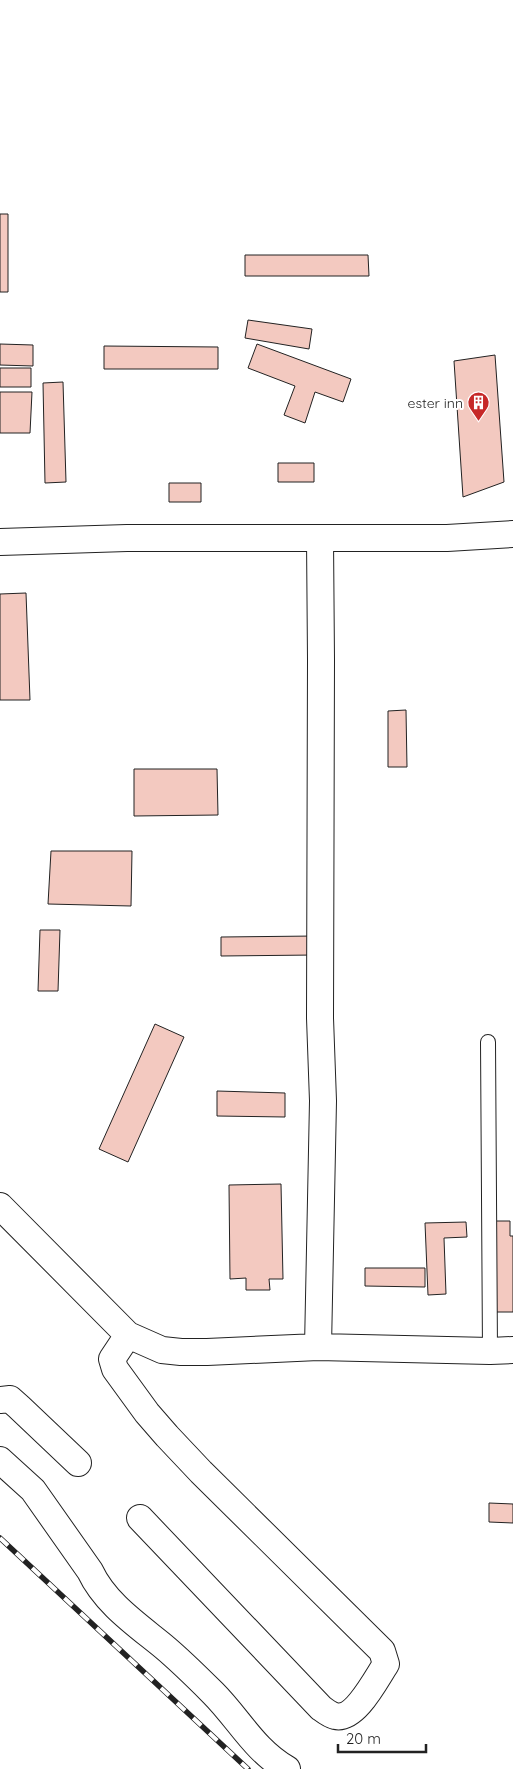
<svg xmlns="http://www.w3.org/2000/svg" width="513" height="1769" viewBox="0 0 513 1769" font-family="Quicksand,sans-serif">
  <style>
    .building { fill: #f3c9c0; stroke: #222 }
    .lines { fill: none; stroke-linecap: round; stroke-linejoin: round }
    .lane-casing { stroke: #222; stroke-width: 16 }
    .street-casing { stroke: #222; stroke-width: 28 }
    .lane { stroke: #fff; stroke-width: 14 }
    .street { stroke: #fff; stroke-width: 26 }
    .rail-casing { stroke: #222; stroke-width: 5.5 }
    .rail { stroke: #fff; stroke-width: 4; stroke-dasharray: 11; stroke-linecap: butt }
    .labels { text-anchor: middle; stroke-width: 4; stroke-linejoin: round; paint-order: stroke }
    .poi-label { font-size: 14px; fill: #222; stroke: #fff; text-anchor: end }
  </style>
  <rect width="100%" height="100%" fill="#fff"/>
  <!-- building -->
  <path class="building" d="M 0,214 L 8,214 L 8,292 L 0,292 Z
    M 245,255 L 368,255 L 369,276 L 245,276 Z
    M 248,320 L 312,329 L 309,349 L 245,338 Z
    M 0,344 L 33,345 L 33,366 L 0,365 Z
    M 257,344 L 351,379 L 343,402 L 315,392 L 305,423 L 284,415 L 295,386 L 248,368 Z
    M 104,346 L 218,347 L 218,369 L 104,369 Z
    M 495,355 L 504,482 L 463,497 L 454,361 Z
    M 0,368 L 31,368 L 31,387 L 0,387 Z
    M 63,382 L 66,482 L 45,483 L 43,383 Z
    M 0,392 L 32,392 L 30,433 L 0,433 Z
    M 278,463 L 314,463 L 314,482 L 278,482 Z
    M 169,483 L 201,483 L 201,502 L 169,502 Z
    M 26,593 L 30,700 L 0,700 L 0,594 Z
    M 406,710 L 407,767 L 388,767 L 388,711 Z
    M 134,769 L 217,769 L 218,815 L 134,816 Z
    M 51,851 L 132,851 L 131,906 L 48,904 Z
    M 40,930 L 60,930 L 58,991 L 38,991 Z
    M 315,936 L 315,955 L 221,956 L 221,937 Z
    M 155,1024 L 184,1037 L 128,1162 L 99,1149 Z
    M 217,1091 L 285,1093 L 285,1117 L 217,1116 Z
    M 281,1184 L 283,1279 L 269,1279 L 270,1290 L 246,1290 L 246,1278 L 230,1279 L 229,1185 Z
    M 493,1221 L 510,1221 L 510,1236 L 513,1236 L 513,1312 L 494,1312 Z
    M 466,1222 L 467,1237 L 444,1238 L 446,1294 L 428,1295 L 425,1223 Z
    M 365,1268 L 425,1268 L 425,1287 L 365,1286 Z
    M 489,1503 L 513,1504 L 513,1523 L 489,1522 Z"/>
  <g class="lines">
    <defs>
      <path id="lane" d="M 488,1042 L 490,1351"/>
      <path id="street" d="M 0,542 L 127,538 L 447,538 L 513,534
        M 0,1206 L 128,1335 L 162,1350 L 181,1352 L 207,1352 L 318,1347 L 490,1351 L 513,1350
        M 128,1335 L 112,1359 L 115,1369 L 147,1413 L 167,1436 L 201,1472 L 382,1651 L 386,1664 C 376,1679 355,1721 335,1716 C 330,1715 325,1711 321,1708 L 140,1518
        M 318,1347 L 323,1101 L 320,1018 L 321,660 L 320,539
        M 0,1400 L 10,1399 L 19,1407 L 78,1463
        M 0,1460 L 33,1490 L 90,1571 C 105,1603 136,1624 163,1646 C 181,1661 197,1677 213,1693 C 239,1719 254,1750 287,1769"/>
    </defs>
    <!-- lane casing -->
    <use href="#lane" class="lane-casing"/>
    <!-- street casing -->
    <use href="#street" class="street-casing"/>
    <!-- lane -->
    <use href="#lane" class="lane"/>
    <!-- street -->
    <use href="#street" class="street"/>
    <defs>
      <path id="rail" d="M 0,1538 L 248,1769"/>
    </defs>
    <!-- rail casing -->
    <use href="#rail" class="rail-casing"/>
    <!-- rail -->
    <use href="#rail" class="rail"/>
  </g>
  <!-- icons -->
  <defs>
    <symbol id="building-pin" viewBox="-11 -11 22 30"><path d="M0 17L-7.5 6A9.5 9.5 0 1 1 7.5 6Z" fill="#c62828" stroke="#fff"/><path d="M-4-6H4V6H1V3H-1V6H-4ZM-2.5-4.3h1.7v1.8h-1.7ZM.8-4.3h1.7v1.8H.8ZM-2.5-1h1.7V.8h-1.7ZM.8-1h1.7V.8H.8Z" fill="#fff"/></symbol>
  </defs>
  <g fill-rule="evenodd">
    <use href="#building-pin" x="466" y="390" width="25" height="34"/>
  </g>
  <g class="labels">
    <!-- poi labels -->
    <g class="poi-label">
      <text x="463" y="408">ester inn</text>
    </g>
  </g>
  <!-- scale -->
  <path d="M338 1744v8h88v-8" fill="none" stroke="#222222" stroke-width="2.5"/>
  <text x="346" y="1744" font-size="15" fill="#222222" stroke="#ffffff" stroke-width="4" paint-order="stroke">20 m</text>
</svg>
